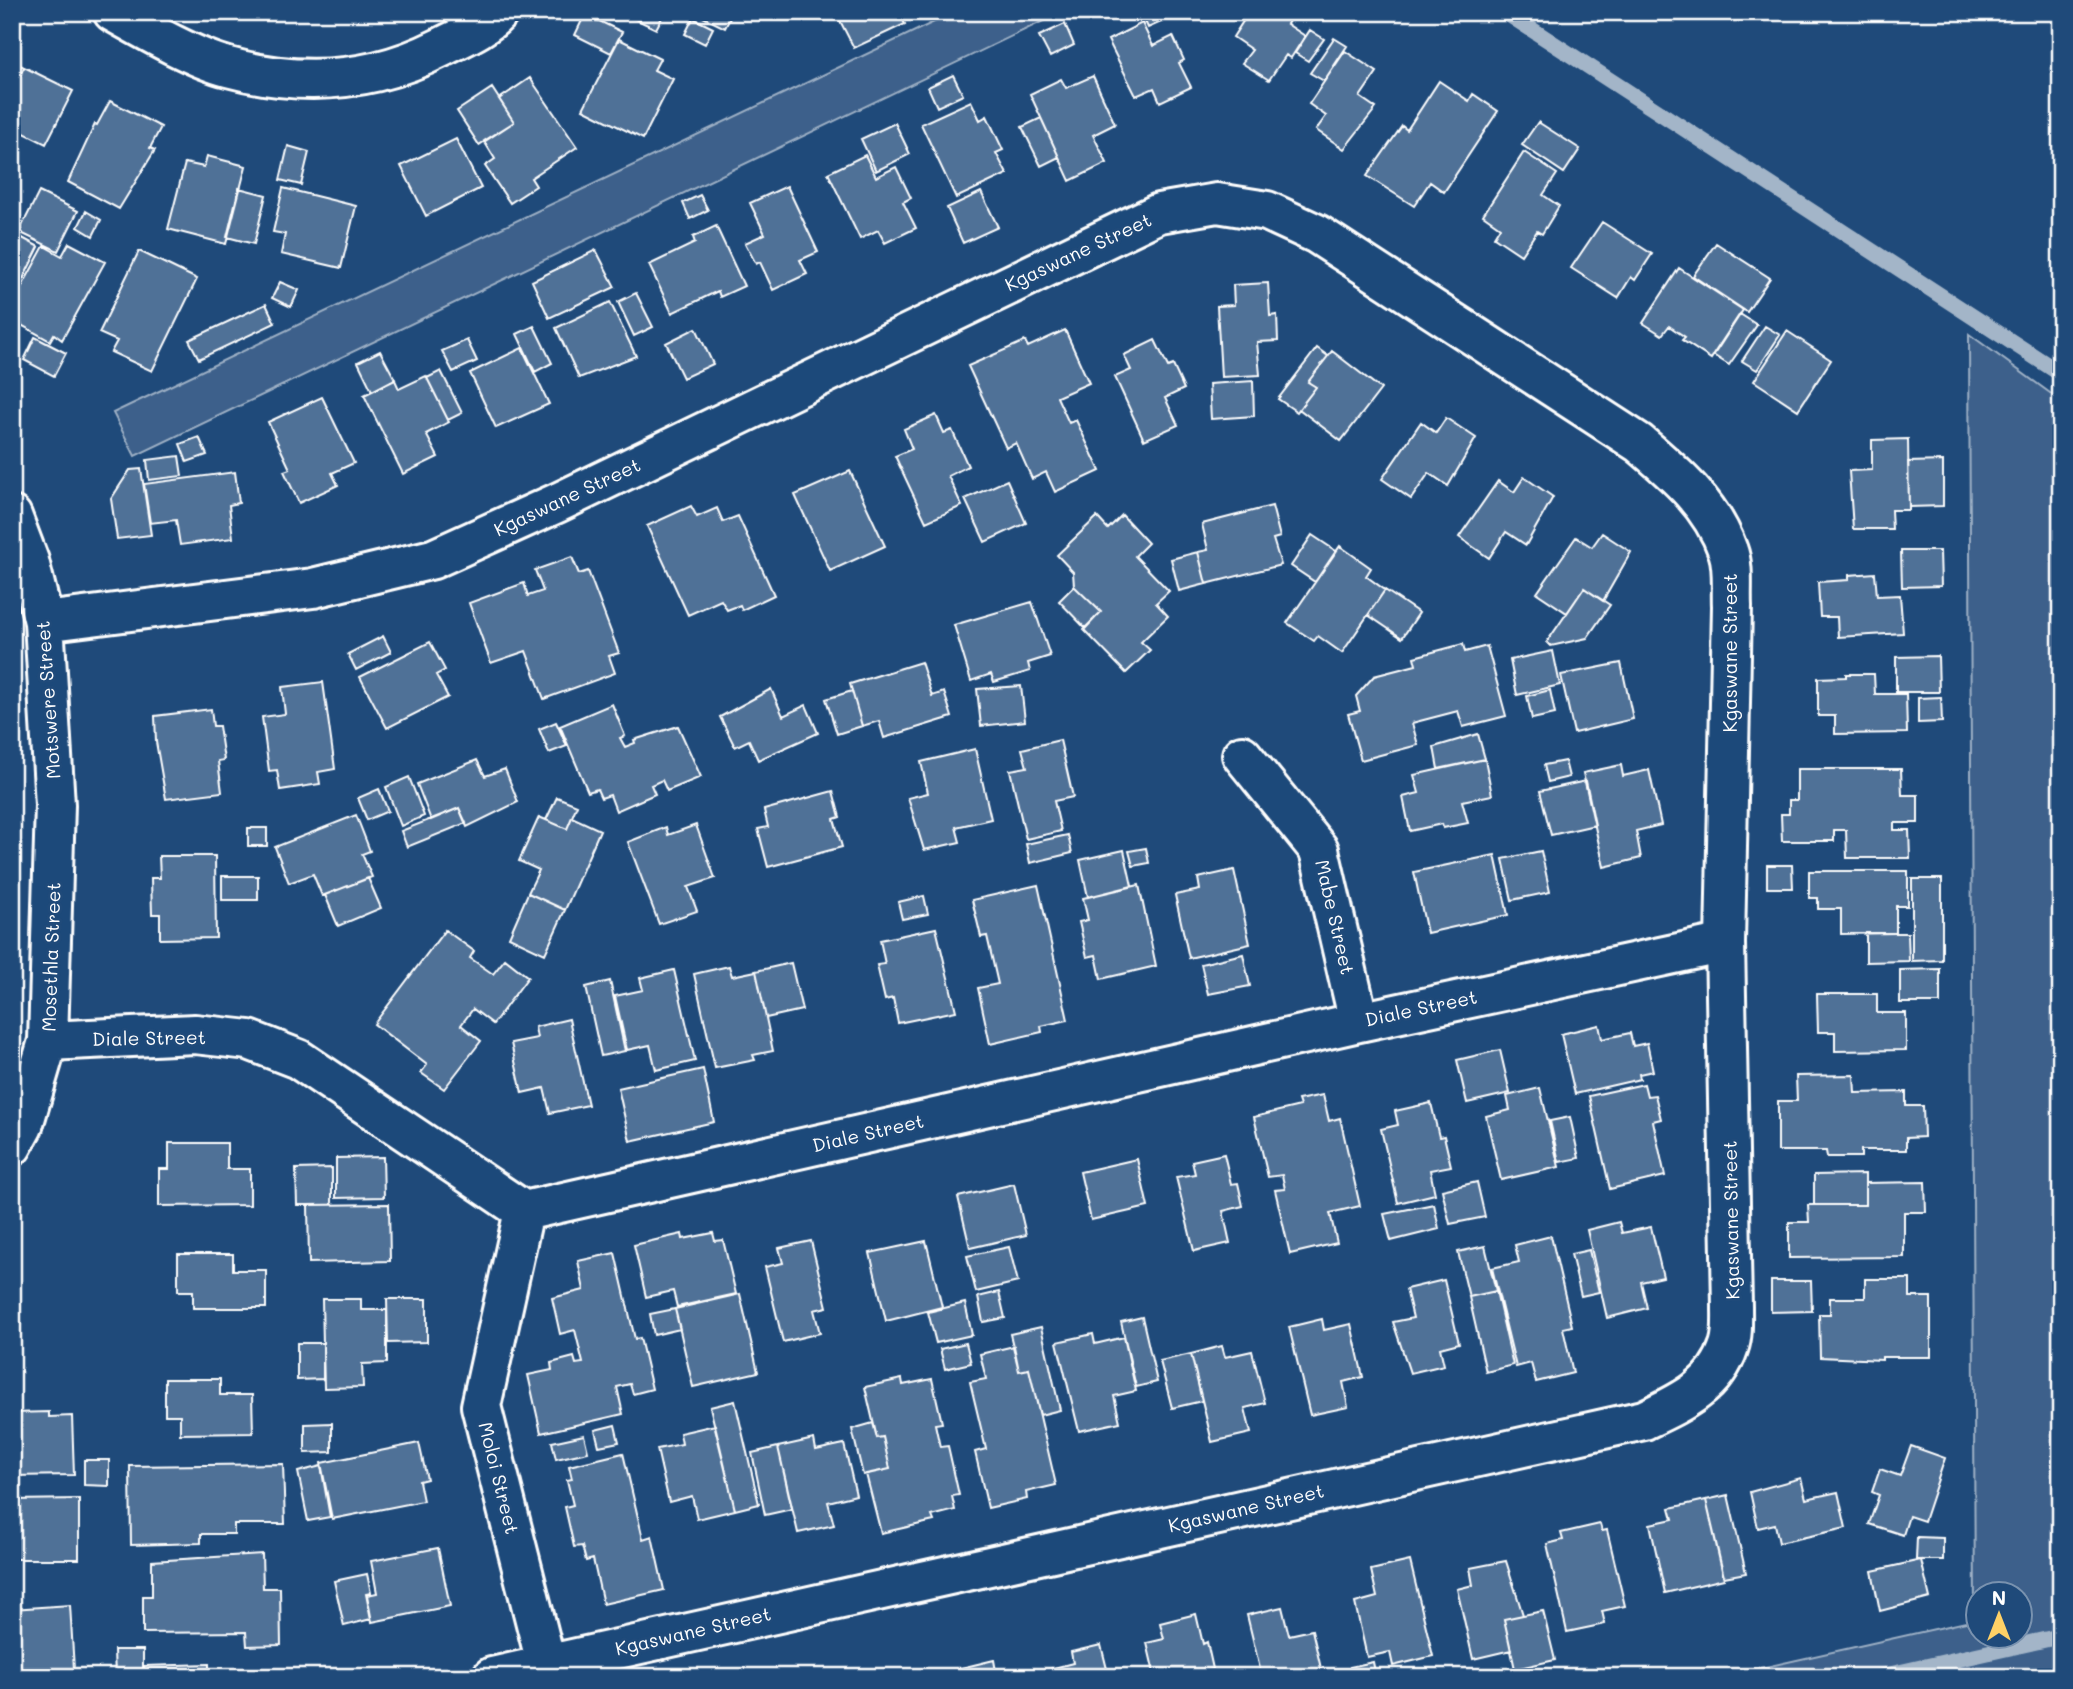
<svg xmlns="http://www.w3.org/2000/svg" width="2073" height="1689" viewBox="0 0 2073 1689" font-family="Mali,sans-serif">
  <style>
    .green { fill: #3c618b; stroke: #9eb0c5; stroke-width: 2; fill-rule: evenodd }
    .lines { fill: none; stroke-linecap: round; stroke-linejoin: round }
    .stream { stroke: #a3b5c8; stroke-width: 16 }
    .building { fill: #507197; stroke: #fff; stroke-width: 2 }
    .street-casing { stroke: #fff; stroke-width: 44 }
    .street { stroke: #1f4a7a; stroke-width: 38 }
    .labels { text-anchor: middle; stroke-width: 6; stroke-linejoin: round; paint-order: stroke }
    .street-label { font-size: 19px; fill: #fff; stroke: #1f4a7a }
  </style>
  <rect width="100%" height="100%" fill="#1f4a7a"/>
  <filter id="ink" filterUnits="userSpaceOnUse"><feTurbulence type="fractalNoise" baseFrequency=".0143" numOctaves="2"/><feDisplacementMap in="SourceGraphic" scale="14" xChannelSelector="R" yChannelSelector="G"/><feConvolveMatrix kernelMatrix="1 2 1 2 8 2 1 2 1" color-interpolation-filters="sRGB"/></filter>
  <g filter="url(#ink)">
    <!-- green -->
    <path class="green" d="M 955,12 L 1062,12 L 135,456 L 113,413 Z
      M 1969,334 L 2061,401 L 2061,1677 L 1721,1677 L 1975,1620 ZM 1979,1594 L 2021,1594 L 2021,1636 L 1979,1636 Z"/>
    <g class="lines">
      <!-- stream -->
      <path class="stream" d="M 1505,12 L 2061,374
        M 1879,1677 L 2061,1636"/>
    </g>
    <!-- building -->
    <path class="building" d="M 636,12 L 665,12 L 656,29 L 633,18 Z
      M 693,12 L 733,12 L 725,28 Z
      M 848,12 L 899,12 L 905,24 L 854,48 L 838,17 Z
      M 1141,12 L 1181,12 L 1181,13 L 1148,28 Z
      M 1249,12 L 1295,12 L 1287,24 L 1305,36 L 1291,58 L 1286,55 L 1269,80 L 1242,63 L 1252,50 L 1233,37 Z
      M 585,14 L 622,32 L 611,53 L 575,35 Z
      M 693,18 L 713,28 L 705,44 L 685,34 Z
      M 1142,23 L 1153,46 L 1173,36 L 1184,60 L 1179,63 L 1191,87 L 1160,102 L 1154,88 L 1136,96 L 1108,40 Z
      M 1065,24 L 1074,45 L 1050,57 L 1039,36 Z
      M 1310,30 L 1324,39 L 1308,61 L 1295,53 Z
      M 1334,38 L 1347,46 L 1324,81 L 1310,73 Z
      M 619,39 L 660,59 L 654,70 L 673,79 L 643,139 L 583,109 Z
      M 1345,51 L 1377,72 L 1360,97 L 1376,108 L 1344,149 L 1316,130 L 1326,116 L 1309,104 Z
      M 12,61 L 24,67 L 12,92 Z
      M 24,67 L 73,91 L 46,144 L 12,127 L 12,92 Z
      M 953,75 L 963,95 L 937,107 L 928,87 Z
      M 1093,76 L 1115,124 L 1093,135 L 1107,163 L 1070,181 L 1030,94 L 1061,79 L 1066,88 Z
      M 530,78 L 577,147 L 531,178 L 536,186 L 510,203 L 485,166 L 495,159 L 484,141 L 514,122 L 499,99 Z
      M 1439,81 L 1469,101 L 1473,94 L 1498,111 L 1444,192 L 1430,182 L 1414,206 L 1367,176 L 1402,126 L 1407,130 Z
      M 492,88 L 514,122 L 479,145 L 457,111 Z
      M 110,101 L 161,127 L 150,148 L 155,150 L 119,209 L 68,182 L 95,124 L 97,125 Z
      M 971,101 L 980,120 L 987,116 L 1003,150 L 996,153 L 1007,174 L 956,198 L 921,124 Z
      M 1041,118 L 1059,157 L 1041,166 L 1022,127 Z
      M 1538,122 L 1580,149 L 1564,173 L 1522,145 Z
      M 895,123 L 910,154 L 876,171 L 861,139 Z
      M 456,139 L 481,188 L 426,216 L 401,166 Z
      M 288,146 L 309,152 L 301,185 L 280,180 Z
      M 1524,152 L 1557,174 L 1543,195 L 1559,206 L 1542,234 L 1537,231 L 1521,255 L 1494,237 L 1500,227 L 1483,215 Z
      M 865,155 L 876,177 L 896,167 L 911,198 L 903,202 L 916,228 L 885,243 L 878,230 L 860,239 L 828,173 Z
      M 207,156 L 246,166 L 226,244 L 168,229 L 185,163 L 204,167 Z
      M 787,186 L 818,252 L 800,260 L 807,274 L 773,290 L 760,262 L 756,264 L 745,243 L 765,234 L 750,203 Z
      M 239,188 L 266,195 L 254,244 L 227,237 Z
      M 283,188 L 356,206 L 341,268 L 281,254 L 285,234 L 273,232 Z
      M 39,192 L 78,211 L 58,251 L 19,232 Z
      M 981,192 L 998,227 L 963,243 L 947,208 Z
      M 700,195 L 708,210 L 690,219 L 683,203 Z
      M 86,211 L 101,220 L 93,236 L 78,227 Z
      M 1602,222 L 1652,254 L 1635,280 L 1631,277 L 1618,298 L 1571,268 Z
      M 716,226 L 744,286 L 720,297 L 718,291 L 672,313 L 649,265 L 695,243 L 693,237 Z
      M 15,234 L 39,247 L 20,285 L 12,281 Z
      M 69,243 L 105,262 L 62,340 L 54,334 L 50,341 L 12,320 L 12,305 L 44,246 L 62,256 Z
      M 1716,243 L 1770,278 L 1747,312 L 1693,276 Z
      M 596,250 L 615,287 L 549,318 L 532,281 Z
      M 139,251 L 197,279 L 152,371 L 111,352 L 117,341 L 99,333 Z
      M 1679,268 L 1743,310 L 1711,359 L 1682,340 L 1685,337 L 1669,326 L 1662,335 L 1643,323 Z
      M 280,282 L 299,290 L 291,307 L 272,298 Z
      M 1268,283 L 1270,316 L 1277,315 L 1278,341 L 1257,342 L 1260,375 L 1221,377 L 1217,306 L 1234,305 L 1233,285 Z
      M 636,293 L 653,327 L 634,336 L 618,302 Z
      M 610,302 L 636,356 L 579,378 L 556,328 Z
      M 266,304 L 275,323 L 199,359 L 189,340 Z
      M 1740,314 L 1757,325 L 1729,365 L 1713,355 Z
      M 534,326 L 552,363 L 535,372 L 517,334 Z
      M 1765,326 L 1780,335 L 1757,370 L 1742,361 Z
      M 696,328 L 713,364 L 683,378 L 666,343 Z
      M 1065,330 L 1089,383 L 1057,397 L 1069,423 L 1076,420 L 1100,471 L 1055,492 L 1046,472 L 1032,479 L 1016,443 L 1006,448 L 968,366 L 1025,341 L 1028,347 Z
      M 1787,331 L 1831,360 L 1798,410 L 1754,381 Z
      M 35,337 L 66,353 L 54,376 L 24,360 Z
      M 467,340 L 477,361 L 453,372 L 442,351 Z
      M 1155,340 L 1168,367 L 1173,365 L 1184,389 L 1165,398 L 1178,425 L 1144,440 L 1115,377 L 1131,370 L 1124,355 Z
      M 522,348 L 549,404 L 496,428 L 470,373 Z
      M 1317,348 L 1328,356 L 1308,382 L 1316,387 L 1297,412 L 1278,399 Z
      M 380,351 L 395,379 L 372,391 L 358,362 Z
      M 1332,351 L 1381,389 L 1341,441 L 1299,409 L 1316,387 L 1308,382 Z
      M 441,371 L 462,413 L 448,420 L 427,378 Z
      M 426,376 L 449,422 L 426,434 L 438,457 L 403,474 L 364,395 L 395,380 L 399,389 Z
      M 1253,381 L 1254,416 L 1211,419 L 1209,384 Z
      M 322,397 L 354,463 L 332,473 L 338,485 L 299,503 L 284,471 L 290,469 L 268,422 Z
      M 936,415 L 944,433 L 952,430 L 968,466 L 948,476 L 962,506 L 926,522 L 895,456 L 912,449 L 904,429 Z
      M 1446,418 L 1476,438 L 1448,486 L 1429,473 L 1411,499 L 1382,479 L 1421,422 L 1436,433 Z
      M 199,437 L 207,455 L 187,462 L 180,444 Z
      M 1908,439 L 1909,510 L 1891,510 L 1892,529 L 1853,529 L 1849,471 L 1872,470 L 1872,440 Z
      M 179,456 L 182,476 L 149,480 L 147,460 Z
      M 1943,461 L 1943,506 L 1909,507 L 1908,462 Z
      M 141,469 L 151,535 L 117,539 L 111,499 L 130,470 Z
      M 850,471 L 885,546 L 830,571 L 795,495 Z
      M 235,472 L 239,503 L 229,505 L 233,538 L 180,545 L 176,520 L 150,523 L 144,484 Z
      M 1524,477 L 1553,497 L 1526,545 L 1506,532 L 1489,558 L 1459,537 L 1498,481 L 1514,492 Z
      M 1007,480 L 1026,523 L 985,542 L 965,499 Z
      M 691,506 L 697,517 L 717,508 L 723,522 L 738,516 L 774,595 L 742,610 L 740,605 L 727,610 L 721,600 L 688,615 L 647,526 Z
      M 1272,506 L 1280,537 L 1273,539 L 1281,565 L 1206,584 L 1198,552 L 1208,550 L 1202,524 Z
      M 1122,515 L 1148,543 L 1135,556 L 1169,591 L 1156,603 L 1168,616 L 1141,642 L 1150,650 L 1126,673 L 1084,630 L 1101,612 L 1074,586 L 1073,572 L 1057,555 L 1097,517 L 1108,529 Z
      M 1602,533 L 1631,552 L 1603,601 L 1584,588 L 1567,613 L 1537,593 L 1576,537 L 1592,547 Z
      M 1312,535 L 1336,551 L 1315,582 L 1291,566 Z
      M 1340,546 L 1371,568 L 1366,576 L 1385,590 L 1342,653 L 1318,636 L 1314,641 L 1287,623 Z
      M 1901,551 L 1940,551 L 1941,586 L 1902,587 Z
      M 1198,552 L 1206,584 L 1179,591 L 1171,559 Z
      M 572,557 L 579,574 L 588,571 L 619,653 L 609,656 L 615,673 L 544,699 L 526,651 L 491,663 L 469,603 L 524,583 L 528,596 L 543,591 L 535,570 Z
      M 1875,573 L 1877,596 L 1900,595 L 1903,633 L 1838,637 L 1837,617 L 1820,617 L 1818,582 L 1849,580 L 1849,575 Z
      M 1074,586 L 1101,612 L 1085,628 L 1059,601 Z
      M 1584,588 L 1610,605 L 1587,638 L 1551,646 L 1547,642 Z
      M 1385,590 L 1419,613 L 1402,638 L 1368,615 Z
      M 1032,602 L 1050,656 L 1028,663 L 1030,671 L 994,682 L 991,674 L 971,681 L 954,625 Z
      M 383,636 L 391,652 L 356,670 L 348,654 Z
      M 430,642 L 445,670 L 436,675 L 448,697 L 387,728 L 360,677 Z
      M 1463,644 L 1465,652 L 1487,646 L 1506,716 L 1463,727 L 1458,711 L 1412,723 L 1418,745 L 1361,760 L 1348,714 L 1360,711 L 1356,696 L 1374,676 L 1416,665 L 1414,657 Z
      M 1553,651 L 1560,685 L 1517,695 L 1510,660 Z
      M 1938,656 L 1939,692 L 1896,692 L 1896,657 Z
      M 921,662 L 932,696 L 944,692 L 952,717 L 884,738 L 879,721 L 862,726 L 850,684 Z
      M 1621,663 L 1633,719 L 1574,733 L 1561,675 Z
      M 1846,674 L 1874,674 L 1875,694 L 1906,694 L 1907,733 L 1835,734 L 1835,716 L 1818,716 L 1818,678 L 1846,677 Z
      M 323,682 L 335,769 L 318,772 L 320,784 L 280,790 L 277,770 L 269,771 L 262,717 L 285,714 L 282,687 Z
      M 1021,686 L 1025,721 L 981,726 L 977,689 Z
      M 771,689 L 783,716 L 806,705 L 818,733 L 758,760 L 749,740 L 735,747 L 720,717 Z
      M 1550,690 L 1555,714 L 1532,719 L 1527,696 Z
      M 852,691 L 862,726 L 837,734 L 826,699 Z
      M 1941,697 L 1942,722 L 1918,723 L 1918,698 Z
      M 612,704 L 625,736 L 620,738 L 625,747 L 635,743 L 634,740 L 678,726 L 701,777 L 667,791 L 662,780 L 651,785 L 655,794 L 616,811 L 610,795 L 601,798 L 597,789 L 588,792 L 560,726 Z
      M 211,709 L 213,726 L 219,726 L 224,760 L 218,761 L 222,792 L 166,799 L 156,742 L 155,716 Z
      M 556,722 L 567,746 L 549,753 L 539,729 Z
      M 1478,734 L 1485,759 L 1438,769 L 1434,747 Z
      M 1060,740 L 1073,797 L 1054,801 L 1061,831 L 1026,839 L 1010,770 L 1027,767 L 1022,749 Z
      M 975,749 L 991,819 L 956,827 L 960,842 L 924,850 L 908,798 L 928,793 L 921,762 Z
      M 1485,759 L 1492,795 L 1462,801 L 1468,823 L 1443,828 L 1442,824 L 1410,831 L 1403,797 L 1419,793 L 1414,775 Z
      M 477,760 L 485,776 L 505,769 L 518,802 L 467,827 L 459,808 L 431,820 L 417,784 Z
      M 1565,761 L 1569,777 L 1548,782 L 1544,765 Z
      M 1621,765 L 1623,776 L 1649,770 L 1661,825 L 1636,831 L 1641,858 L 1604,867 L 1583,773 Z
      M 1797,769 L 1901,769 L 1902,795 L 1918,795 L 1918,823 L 1894,823 L 1894,830 L 1909,830 L 1910,858 L 1847,858 L 1846,830 L 1834,830 L 1834,841 L 1782,841 L 1781,814 L 1789,814 L 1789,800 L 1797,800 Z
      M 409,777 L 424,816 L 401,826 L 386,787 Z
      M 1586,781 L 1595,825 L 1551,835 L 1540,791 Z
      M 379,789 L 388,811 L 367,820 L 358,798 Z
      M 833,791 L 840,817 L 834,819 L 842,847 L 768,867 L 758,829 L 768,827 L 764,810 Z
      M 557,797 L 577,805 L 567,829 L 546,820 Z
      M 459,808 L 466,823 L 407,847 L 401,831 Z
      M 356,815 L 370,851 L 362,854 L 372,877 L 322,896 L 313,874 L 289,883 L 275,847 Z
      M 539,817 L 567,829 L 572,817 L 600,830 L 565,910 L 528,893 L 539,870 L 519,861 Z
      M 696,825 L 715,878 L 688,887 L 697,911 L 659,924 L 628,842 L 666,827 L 668,835 Z
      M 248,828 L 267,828 L 267,846 L 248,846 Z
      M 1068,835 L 1072,853 L 1030,863 L 1026,844 Z
      M 1146,848 L 1149,863 L 1133,866 L 1129,851 Z
      M 1124,850 L 1132,886 L 1088,897 L 1080,860 Z
      M 1541,851 L 1550,892 L 1512,900 L 1503,859 Z
      M 1495,855 L 1508,915 L 1427,933 L 1414,872 Z
      M 159,856 L 215,856 L 216,938 L 160,939 L 160,914 L 152,914 L 151,878 L 160,878 Z
      M 1767,865 L 1792,865 L 1793,888 L 1767,888 Z
      M 1234,870 L 1250,944 L 1189,958 L 1175,895 L 1200,890 L 1198,878 Z
      M 1809,871 L 1908,871 L 1908,906 L 1896,906 L 1896,933 L 1841,934 L 1841,909 L 1818,909 L 1818,898 L 1809,898 Z
      M 222,876 L 258,876 L 258,900 L 222,900 Z
      M 368,878 L 381,908 L 338,926 L 325,895 Z
      M 1912,879 L 1942,879 L 1942,960 L 1912,961 Z
      M 1038,885 L 1068,1020 L 1041,1026 L 1042,1032 L 990,1044 L 978,988 L 998,984 L 987,936 L 981,937 L 972,900 Z
      M 1139,885 L 1156,966 L 1101,979 L 1096,955 L 1087,957 L 1079,922 L 1088,920 L 1083,898 Z
      M 528,893 L 565,910 L 545,954 L 509,937 Z
      M 924,896 L 928,914 L 902,919 L 898,902 Z
      M 936,928 L 956,1011 L 898,1023 L 893,998 L 885,1000 L 877,965 L 885,964 L 880,940 Z
      M 445,930 L 474,951 L 470,958 L 493,974 L 505,959 L 528,977 L 493,1024 L 473,1009 L 461,1025 L 481,1041 L 444,1089 L 421,1073 L 427,1065 L 374,1024 Z
      M 1866,933 L 1908,933 L 1909,961 L 1866,962 Z
      M 1243,954 L 1250,986 L 1208,994 L 1201,964 Z
      M 791,963 L 802,1010 L 766,1018 L 756,971 Z
      M 729,966 L 732,976 L 756,971 L 773,1051 L 753,1055 L 755,1060 L 715,1068 L 694,974 Z
      M 1940,969 L 1940,1003 L 1900,1003 L 1900,970 Z
      M 674,970 L 695,1061 L 656,1070 L 650,1045 L 627,1050 L 615,996 L 643,990 L 640,978 Z
      M 610,981 L 625,1051 L 601,1056 L 586,987 Z
      M 1817,994 L 1877,994 L 1877,1013 L 1906,1013 L 1906,1050 L 1835,1051 L 1835,1032 L 1818,1032 Z
      M 569,1019 L 588,1105 L 550,1113 L 544,1088 L 522,1093 L 511,1043 L 537,1038 L 535,1027 Z
      M 1599,1025 L 1602,1039 L 1630,1033 L 1633,1046 L 1647,1043 L 1653,1071 L 1639,1074 L 1640,1079 L 1575,1094 L 1561,1034 Z
      M 1500,1050 L 1510,1093 L 1467,1103 L 1457,1060 Z
      M 703,1069 L 714,1122 L 630,1141 L 618,1088 Z
      M 1854,1075 L 1855,1093 L 1906,1092 L 1906,1106 L 1923,1106 L 1924,1137 L 1906,1138 L 1906,1150 L 1861,1150 L 1861,1157 L 1827,1157 L 1826,1151 L 1778,1151 L 1778,1101 L 1797,1101 L 1796,1076 Z
      M 1644,1084 L 1647,1096 L 1655,1095 L 1661,1119 L 1653,1121 L 1665,1176 L 1610,1189 L 1589,1096 Z
      M 1540,1088 L 1559,1167 L 1501,1180 L 1486,1116 L 1510,1110 L 1507,1096 Z
      M 1323,1095 L 1329,1121 L 1340,1118 L 1360,1206 L 1330,1213 L 1337,1243 L 1290,1254 L 1275,1190 L 1285,1189 L 1282,1175 L 1268,1177 L 1254,1117 L 1300,1106 L 1298,1100 Z
      M 1431,1103 L 1439,1137 L 1444,1136 L 1451,1166 L 1430,1170 L 1435,1194 L 1398,1203 L 1381,1129 L 1398,1125 L 1395,1111 Z
      M 1570,1117 L 1579,1158 L 1559,1162 L 1550,1121 Z
      M 169,1143 L 227,1143 L 227,1169 L 250,1169 L 250,1205 L 159,1206 L 159,1169 L 169,1169 Z
      M 1224,1154 L 1231,1184 L 1238,1183 L 1243,1206 L 1223,1211 L 1230,1243 L 1194,1251 L 1176,1177 L 1195,1174 L 1192,1161 Z
      M 383,1157 L 384,1197 L 336,1198 L 336,1158 Z
      M 1137,1159 L 1148,1207 L 1091,1220 L 1080,1172 Z
      M 332,1168 L 332,1205 L 297,1205 L 296,1169 Z
      M 1865,1174 L 1865,1205 L 1814,1205 L 1814,1175 Z
      M 1477,1182 L 1485,1217 L 1450,1224 L 1442,1190 Z
      M 1925,1182 L 1926,1212 L 1904,1212 L 1904,1257 L 1789,1258 L 1789,1222 L 1809,1222 L 1808,1205 L 1865,1205 L 1865,1183 Z
      M 1014,1184 L 1026,1235 L 970,1248 L 958,1197 Z
      M 389,1204 L 390,1261 L 309,1263 L 308,1205 Z
      M 1434,1204 L 1439,1229 L 1391,1241 L 1384,1214 Z
      M 1619,1222 L 1622,1233 L 1651,1227 L 1663,1277 L 1641,1282 L 1647,1308 L 1607,1318 L 1587,1230 Z
      M 713,1233 L 715,1241 L 723,1240 L 736,1294 L 677,1307 L 673,1291 L 646,1297 L 634,1245 L 682,1234 L 683,1239 Z
      M 1551,1236 L 1572,1326 L 1563,1328 L 1573,1373 L 1536,1382 L 1531,1363 L 1516,1367 L 1492,1268 L 1519,1262 L 1515,1245 Z
      M 811,1241 L 827,1307 L 814,1310 L 820,1333 L 783,1342 L 765,1267 L 783,1263 L 779,1248 Z
      M 926,1241 L 942,1307 L 886,1321 L 870,1253 Z
      M 1485,1246 L 1496,1291 L 1469,1297 L 1458,1252 Z
      M 1009,1247 L 1018,1282 L 976,1292 L 967,1256 Z
      M 1589,1250 L 1599,1292 L 1581,1296 L 1571,1254 Z
      M 615,1253 L 635,1339 L 640,1338 L 652,1389 L 633,1394 L 630,1384 L 617,1387 L 623,1414 L 541,1433 L 528,1375 L 552,1370 L 551,1363 L 574,1357 L 576,1364 L 583,1363 L 575,1330 L 560,1334 L 552,1298 L 584,1290 L 578,1261 Z
      M 178,1254 L 233,1254 L 233,1270 L 266,1270 L 266,1308 L 193,1308 L 193,1291 L 178,1291 Z
      M 1865,1279 L 1910,1279 L 1910,1297 L 1931,1297 L 1931,1357 L 1882,1357 L 1882,1360 L 1820,1357 L 1819,1314 L 1830,1314 L 1830,1298 L 1865,1298 Z
      M 1444,1280 L 1459,1343 L 1440,1348 L 1444,1365 L 1410,1373 L 1393,1322 L 1413,1318 L 1406,1289 Z
      M 1771,1281 L 1811,1281 L 1812,1311 L 1771,1312 Z
      M 1496,1291 L 1513,1365 L 1486,1372 L 1469,1297 Z
      M 999,1292 L 1005,1318 L 983,1322 L 978,1297 Z
      M 740,1294 L 758,1372 L 693,1387 L 675,1309 Z
      M 322,1299 L 361,1299 L 361,1310 L 387,1310 L 387,1363 L 362,1364 L 363,1387 L 324,1388 Z
      M 387,1299 L 427,1299 L 427,1342 L 388,1343 Z
      M 965,1303 L 972,1335 L 936,1343 L 928,1312 Z
      M 675,1309 L 680,1329 L 654,1335 L 650,1314 Z
      M 1142,1317 L 1157,1382 L 1136,1387 L 1121,1322 Z
      M 1322,1319 L 1324,1330 L 1351,1324 L 1363,1377 L 1343,1382 L 1348,1407 L 1310,1415 L 1289,1327 Z
      M 1041,1327 L 1060,1410 L 1040,1415 L 1029,1369 L 1019,1371 L 1010,1334 Z
      M 1093,1334 L 1095,1344 L 1124,1337 L 1136,1391 L 1114,1396 L 1120,1422 L 1079,1431 L 1057,1342 Z
      M 297,1343 L 323,1343 L 323,1379 L 297,1380 Z
      M 966,1343 L 971,1363 L 945,1369 L 940,1349 Z
      M 1014,1346 L 1019,1371 L 1029,1369 L 1056,1485 L 1026,1492 L 1027,1499 L 988,1508 L 975,1452 L 986,1449 L 970,1382 L 986,1379 L 980,1354 Z
      M 1222,1346 L 1225,1357 L 1252,1351 L 1265,1403 L 1245,1408 L 1251,1433 L 1212,1442 L 1191,1354 Z
      M 1191,1354 L 1202,1401 L 1172,1408 L 1160,1361 Z
      M 165,1379 L 220,1379 L 220,1395 L 252,1395 L 253,1433 L 180,1434 L 180,1415 L 165,1415 Z
      M 902,1379 L 903,1385 L 932,1379 L 942,1423 L 935,1424 L 940,1447 L 948,1446 L 959,1495 L 952,1496 L 955,1510 L 932,1516 L 934,1521 L 881,1533 L 866,1474 L 890,1469 L 883,1437 L 877,1438 L 865,1387 Z
      M 735,1401 L 759,1504 L 735,1510 L 710,1407 Z
      M 49,1412 L 49,1417 L 72,1416 L 74,1475 L 12,1476 L 12,1413 Z
      M 332,1423 L 332,1452 L 305,1453 L 305,1424 Z
      M 873,1423 L 877,1438 L 883,1437 L 890,1469 L 863,1475 L 852,1429 Z
      M 615,1425 L 619,1442 L 599,1446 L 595,1430 Z
      M 715,1425 L 735,1510 L 697,1519 L 692,1496 L 669,1502 L 657,1449 L 682,1444 L 680,1433 Z
      M 584,1435 L 588,1452 L 556,1459 L 552,1442 Z
      M 814,1439 L 816,1450 L 844,1444 L 856,1495 L 828,1502 L 834,1525 L 798,1533 L 778,1447 Z
      M 419,1443 L 427,1479 L 419,1481 L 423,1501 L 332,1519 L 321,1463 Z
      M 1911,1446 L 1945,1458 L 1924,1521 L 1909,1516 L 1903,1535 L 1869,1524 L 1879,1495 L 1872,1492 L 1880,1469 L 1900,1476 Z
      M 778,1447 L 792,1509 L 765,1515 L 752,1453 Z
      M 623,1453 L 643,1539 L 652,1536 L 664,1590 L 603,1604 L 593,1559 L 586,1561 L 582,1546 L 574,1547 L 565,1507 L 573,1505 L 567,1480 L 572,1479 L 569,1466 Z
      M 84,1460 L 109,1460 L 109,1486 L 84,1485 Z
      M 283,1464 L 285,1524 L 234,1524 L 234,1534 L 201,1534 L 201,1543 L 131,1545 L 130,1466 Z
      M 321,1466 L 330,1517 L 308,1521 L 298,1472 Z
      M 1801,1478 L 1806,1499 L 1838,1492 L 1846,1528 L 1779,1543 L 1775,1524 L 1758,1528 L 1750,1492 Z
      M 1728,1495 L 1746,1573 L 1724,1577 L 1706,1500 Z
      M 79,1499 L 79,1559 L 12,1559 L 12,1500 Z
      M 1706,1500 L 1724,1579 L 1665,1593 L 1650,1524 L 1673,1519 L 1670,1508 Z
      M 1600,1524 L 1602,1531 L 1607,1530 L 1625,1606 L 1602,1611 L 1605,1624 L 1567,1632 L 1547,1544 L 1563,1540 L 1561,1533 Z
      M 1917,1537 L 1943,1538 L 1943,1560 L 1916,1560 Z
      M 438,1548 L 450,1606 L 372,1622 L 367,1595 L 377,1593 L 371,1561 Z
      M 262,1554 L 263,1588 L 280,1588 L 281,1645 L 247,1646 L 246,1632 L 143,1633 L 143,1596 L 152,1596 L 152,1561 Z
      M 1921,1560 L 1930,1598 L 1880,1611 L 1872,1571 Z
      M 1410,1561 L 1433,1656 L 1393,1666 L 1390,1652 L 1367,1657 L 1355,1603 L 1377,1597 L 1371,1570 Z
      M 1506,1561 L 1523,1615 L 1504,1619 L 1511,1650 L 1473,1659 L 1457,1589 L 1473,1585 L 1470,1568 Z
      M 367,1574 L 371,1593 L 366,1594 L 371,1619 L 344,1626 L 334,1581 Z
      M 70,1605 L 74,1669 L 12,1674 L 12,1609 Z
      M 1282,1607 L 1289,1635 L 1312,1630 L 1323,1677 L 1262,1677 L 1247,1615 Z
      M 1543,1611 L 1555,1660 L 1515,1669 L 1504,1619 Z
      M 1196,1614 L 1203,1644 L 1207,1642 L 1213,1669 L 1194,1674 L 1194,1677 L 1155,1677 L 1147,1643 L 1164,1639 L 1160,1623 Z
      M 1101,1645 L 1109,1677 L 1047,1677 L 1046,1670 L 1073,1663 L 1071,1652 Z
      M 114,1650 L 143,1650 L 143,1677 L 115,1677 Z
      M 994,1660 L 997,1677 L 959,1677 L 957,1669 Z
      M 1373,1662 L 1376,1677 L 1352,1677 L 1350,1667 Z
      M 209,1664 L 209,1677 L 144,1677 L 144,1666 Z"/>
    <g class="lines">
      <defs>
        <path id="street" d="M 113,12 C 145,30 193,58 228,67 C 301,87 373,82 440,48 C 461,37 483,29 499,12
          M 12,516 L 29,561 L 44,622 L 55,805 L 48,1041 L 23,1126 L 12,1146
          M 44,622 L 313,588 L 433,559 L 557,503 L 1159,213 L 1217,203 L 1267,211 L 1317,234 L 1639,443 C 1676,474 1712,505 1728,551 C 1734,567 1731,589 1732,606 L 1725,943 L 1732,1307 C 1732,1319 1733,1335 1729,1346 C 1716,1387 1680,1403 1644,1420 L 492,1677
          M 1242,755 L 1319,850 L 1359,1022
          M 48,1041 L 195,1034 L 249,1040 L 298,1059 L 524,1211 L 1359,1022 L 1725,943
          M 524,1211 L 481,1406 L 546,1663"/>
      </defs>
      <!-- street casing -->
      <use href="#street" class="street-casing"/>
      <!-- street -->
      <use href="#street" class="street"/>
    </g>
  </g>
  <g class="labels">
    <!-- street labels -->
    <g class="street-label">
      <text transform="translate(1078 252) rotate(-25)" y="7">Kgaswane Street</text>
      <text transform="translate(567 497) rotate(-25)" y="7">Kgaswane Street</text>
      <text transform="translate(1730 653) rotate(-90)" y="7">Kgaswane Street</text>
      <text transform="translate(48 700) rotate(-94)" y="7">Motswere Street</text>
      <text transform="translate(1335 917) rotate(77)" y="7">Mabe Street</text>
      <text transform="translate(51 957) rotate(-88)" y="7">Mosethla Street</text>
      <text transform="translate(1421 1008) rotate(-12)" y="7">Diale Street</text>
      <text transform="translate(149 1038) rotate(-1)" y="7">Diale Street</text>
      <text transform="translate(868 1133) rotate(-13)" y="7">Diale Street</text>
      <text transform="translate(1731 1220) rotate(-91)" y="7">Kgaswane Street</text>
      <text transform="translate(499 1478) rotate(76)" y="7">Moloi Street</text>
      <text transform="translate(1246 1508) rotate(-13)" y="7">Kgaswane Street</text>
      <text transform="translate(693 1631) rotate(-13)" y="7">Kgaswane Street</text>
    </g>
  </g>
  <!-- margin -->
  <rect width="2073" height="1689" fill="none" stroke="#1f4a7a" stroke-width="42"/>
  <rect x="21" y="21" width="2031" height="1647" fill="none" stroke="#fff" stroke-width="2.5" filter="url(#ink)"/>
  <!-- north arrow -->
  <g transform="translate(1999 1615)"><circle r="33" fill="#1f4a7a" stroke="#7992af" stroke-width="2"/>
  <path d="M0-5L12 26L0 18L-12 26Z" fill="#ffd166"/>
  <text y="-10" font-size="19" font-weight="bold" text-anchor="middle" fill="#ffffff">N</text>
  </g>
</svg>
